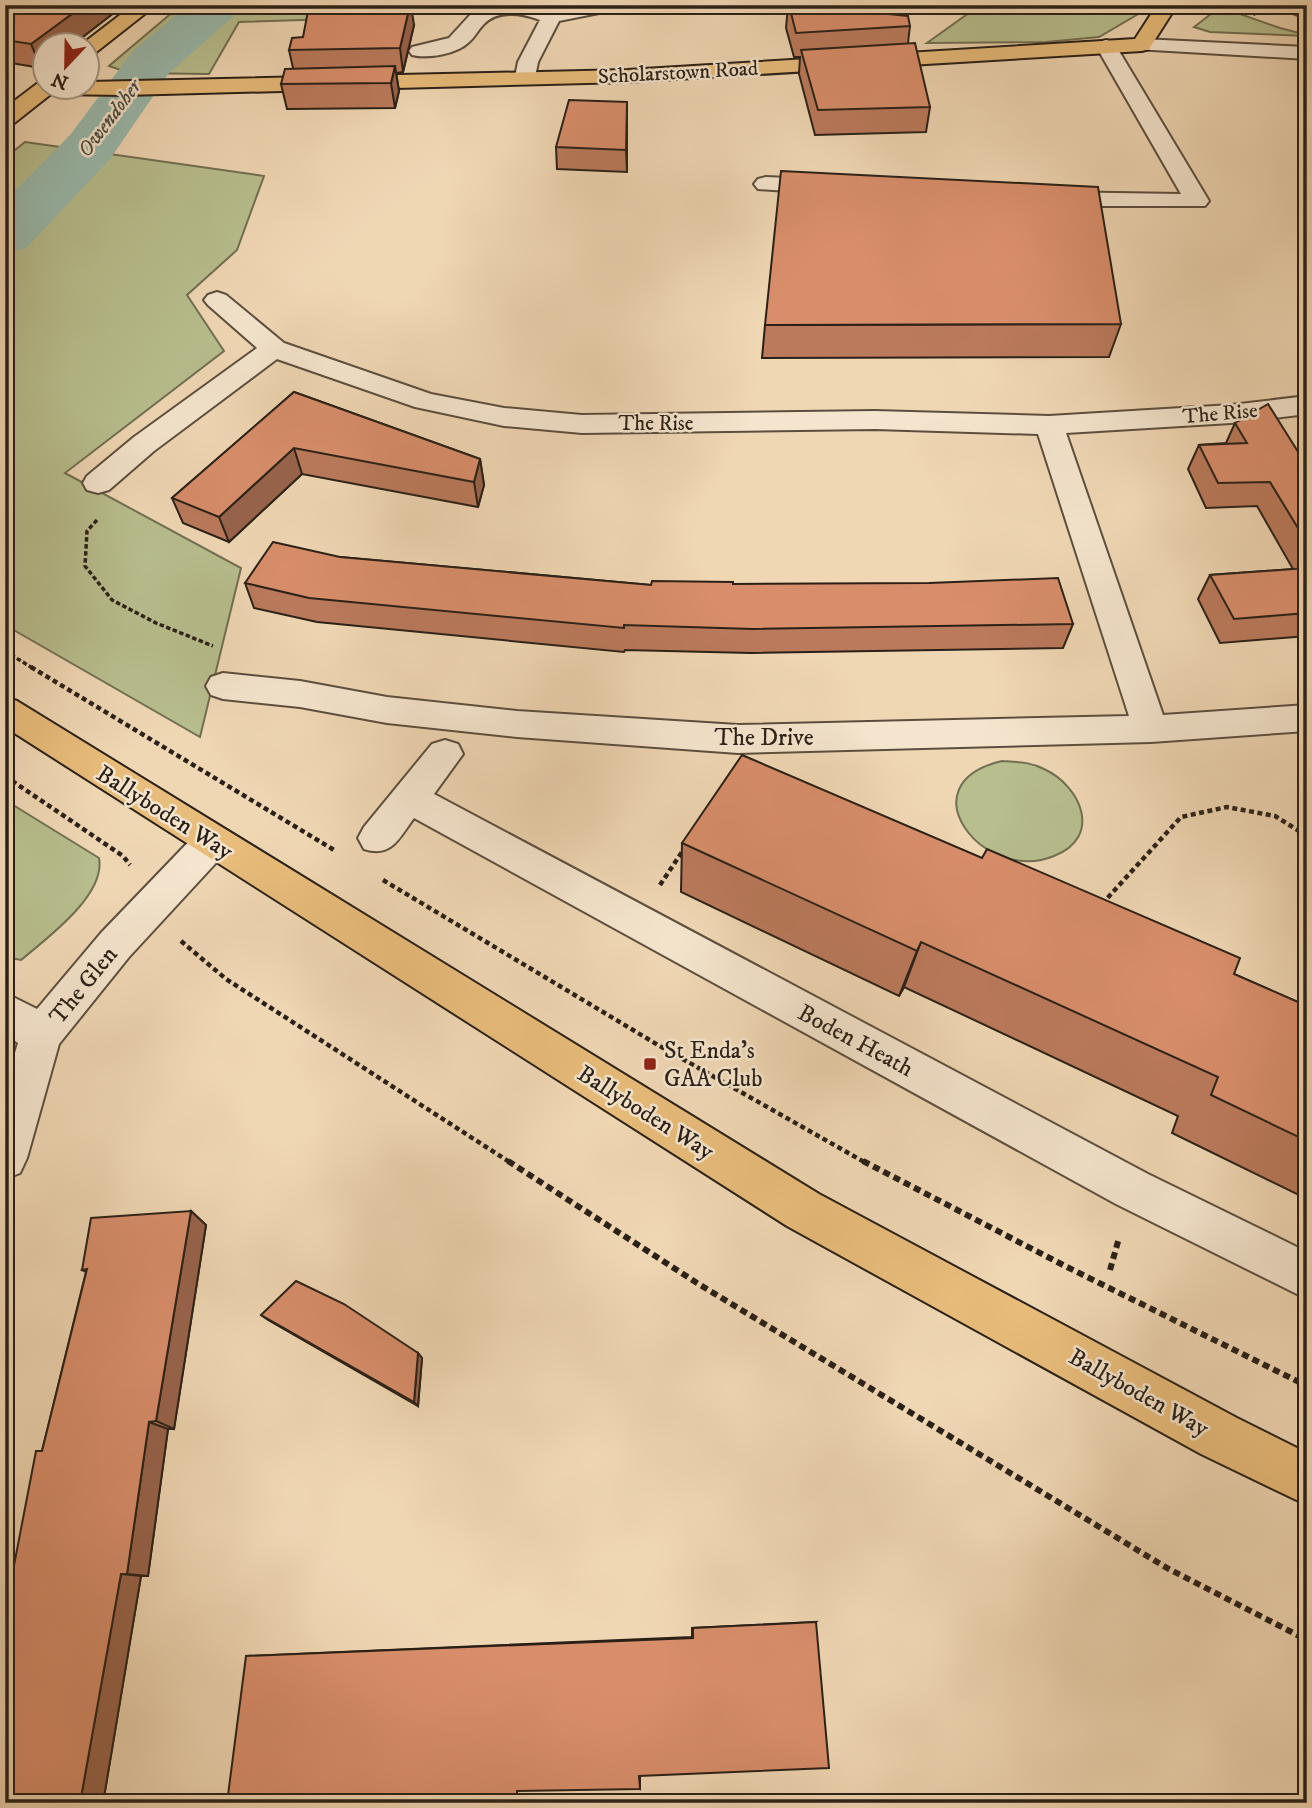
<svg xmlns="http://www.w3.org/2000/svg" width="1312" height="1808" viewBox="0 0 1312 1808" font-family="'IM FELL DW Pica',serif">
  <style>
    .green { fill: #b8be8e; stroke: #716f52; stroke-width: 2 }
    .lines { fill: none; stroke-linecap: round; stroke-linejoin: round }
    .river { fill: #9abaad; fill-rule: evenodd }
    .minor-casing { stroke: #5c4e3e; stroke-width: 4 }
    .major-casing { stroke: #2a2017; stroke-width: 4 }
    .path-far3 { stroke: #2a2017; stroke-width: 2.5; stroke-dasharray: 3.5 2; stroke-linecap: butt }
    .path-far2 { stroke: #2a2017; stroke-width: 3.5; stroke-dasharray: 4.5 2.5; stroke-linecap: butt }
    .path-far1 { stroke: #2a2017; stroke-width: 4.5; stroke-dasharray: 5 3.5; stroke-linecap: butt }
    .path { stroke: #2a2017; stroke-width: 6; stroke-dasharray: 7 4.5; stroke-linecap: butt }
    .minor { fill: #f5e5ce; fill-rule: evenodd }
    .major { fill: #e8bc7a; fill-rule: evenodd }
    .wall { fill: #bb7a5c; stroke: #2a2017; stroke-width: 2 }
    .shaded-wall { fill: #98634b; stroke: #2a2017; stroke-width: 2 }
    .building { fill: #d98e6b; stroke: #2a2017; stroke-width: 2 }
    .poi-dot { fill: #8f2418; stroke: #f5e5ce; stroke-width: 2.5 }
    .labels { text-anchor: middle; stroke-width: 5; stroke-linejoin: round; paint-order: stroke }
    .far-street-label { font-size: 21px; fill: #2a2017; stroke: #f5e5ce }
    .far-water-label { font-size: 21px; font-style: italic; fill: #4c4e44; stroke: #f5e5ce }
    .street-label { font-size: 24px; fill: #2a2017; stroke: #f5e5ce }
    .poi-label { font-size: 24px; fill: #2a2017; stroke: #f5e5ce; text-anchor: start }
  </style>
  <rect width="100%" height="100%" fill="#f0d7b4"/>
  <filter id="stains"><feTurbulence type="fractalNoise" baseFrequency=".00286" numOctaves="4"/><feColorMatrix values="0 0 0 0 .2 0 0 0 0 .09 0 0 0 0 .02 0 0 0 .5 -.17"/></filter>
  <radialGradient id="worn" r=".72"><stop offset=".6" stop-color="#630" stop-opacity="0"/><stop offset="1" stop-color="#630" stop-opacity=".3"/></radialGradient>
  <!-- green -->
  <path class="green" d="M 181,5 L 369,5 L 366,18 L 239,22 L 209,74 L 129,73 L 109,66 Z
    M 980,5 L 1148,5 L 1140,13 L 1099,37 L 1046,42 L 927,43 Z
    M 1220,7 L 1280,28 L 1307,35 L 1307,36 L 1210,32 L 1194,27 Z
    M 25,142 L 264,176 L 237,250 L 187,295 L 224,351 L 65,473 L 241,568 L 200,737 L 5,625 L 5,158 Z
    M 1002,761 C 1017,762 1031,762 1044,769 C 1081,786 1103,837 1054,856 C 984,885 904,784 1002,761 Z
    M 5,800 L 99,858 C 106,895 47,938 21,960 L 5,957 Z"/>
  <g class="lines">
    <!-- river -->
    <path class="river" d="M 188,5 L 242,5 L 235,15 L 169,73 L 110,159 L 26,248 L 5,253 L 5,201 L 70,135 L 133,51 Z"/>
    <defs>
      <path id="minor" d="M 488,5 L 533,5 L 552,11 L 580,5 L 622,5 L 619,9 L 559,21 L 538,62 L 534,82 L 518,82 L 515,77 L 518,62 L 540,20 C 521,13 498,9 483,25 C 478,30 475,37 469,42 C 457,54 428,59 412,55 L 409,51 L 412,47 L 449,38 L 471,14 Z
        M 1280,5 L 1307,5 L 1307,19 L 1283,9 Z
        M 1142,39 L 1307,47 L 1307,59 L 1135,49 L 1132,45 L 1135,41 Z
        M 1106,40 L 1113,42 L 1116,46 L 1209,201 L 1205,206 L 1049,206 L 1041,204 L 1037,199 L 1041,194 L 1049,192 L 1181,194 L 1096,46 L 1099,42 Z
        M 766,177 L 832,180 L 840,182 L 844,187 L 840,192 L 832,194 L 758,189 L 754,184 L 758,179 Z
        M 217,292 L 226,295 L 284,343 L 431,394 L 504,408 L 582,415 L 875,411 L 1049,416 L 1231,405 L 1307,396 L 1307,414 L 1231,423 L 1066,433 L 1163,715 L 1307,705 L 1307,731 L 1151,742 L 738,753 L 517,737 L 387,723 L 300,707 L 223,699 L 211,695 L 206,686 L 211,677 L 223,673 L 300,681 L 387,697 L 517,711 L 738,725 L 1129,716 L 1038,434 L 875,429 L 582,433 L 504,426 L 415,407 L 277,359 L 154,451 L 109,490 L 98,493 L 87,490 L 83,483 L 87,476 L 134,437 L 257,348 L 208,305 L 204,300 L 208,295 Z
        M 445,740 L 458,744 L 463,754 L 434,794 L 1148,1174 L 1307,1252 L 1307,1299 L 1116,1204 L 414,818 C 399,838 392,858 364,849 L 358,838 L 364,827 L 432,744 Z
        M 212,827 L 225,831 L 231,842 L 225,853 L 129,957 L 59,1044 L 27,1158 L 20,1173 L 5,1179 L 5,1085 L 18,1043 L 5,1034 L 5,993 L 37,1009 L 101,933 L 199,831 Z"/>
      <path id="major" d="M 133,5 L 156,5 L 95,53 L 88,55 L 88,46 L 81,45 Z
        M 1157,5 L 1177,5 L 1149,49 L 1142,51 L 627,82 L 125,95 L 51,94 L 13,124 L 5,126 L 5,108 L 38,83 L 46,82 L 46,88 L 88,88 L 88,82 L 627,70 L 1135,39 Z
        M 5,697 L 17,701 L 819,1194 L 1237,1418 L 1307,1453 L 1307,1505 L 1201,1454 L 787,1226 L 5,727 Z"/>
    </defs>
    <!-- minor casing -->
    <use href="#minor" class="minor-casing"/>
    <!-- major casing -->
    <use href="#major" class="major-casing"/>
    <!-- path-far3 -->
    <path class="path-far3" d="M 1232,5 L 1256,15"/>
    <!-- path-far2 -->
    <path class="path-far2" d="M 97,520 L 87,531 L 85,566 L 112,600 L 156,623 L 213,646
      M 5,651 L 34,669"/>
    <!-- path-far1 -->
    <path class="path-far1" d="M 31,667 L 334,850
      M 5,776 L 123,856 L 130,865
      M 383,880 L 658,1045 L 866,1163
      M 660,885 L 684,849
      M 1102,904 L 1181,817 L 1227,807 L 1275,816 L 1307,836
      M 181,941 L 226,979 L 511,1163"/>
    <!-- path -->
    <path class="path" d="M 508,1161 L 697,1283 L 1167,1568 L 1307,1640
      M 863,1161 L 1065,1266 L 1307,1386
      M 1110,1270 L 1119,1238"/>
    <!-- minor -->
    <use href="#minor" class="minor"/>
    <!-- major -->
    <use href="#major" class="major"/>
  </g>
  <!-- wall -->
  <path class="wall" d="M 5,5 L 124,5 L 71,46 L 46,46 L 41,68 L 5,62 Z
    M 788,5 L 852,11 L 842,5 L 861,5 L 858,11 L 910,26 L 908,43 L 930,107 L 926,132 L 815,135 L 799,74 L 800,57 L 794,57 L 786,28 Z
    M 414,25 L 403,72 L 396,73 L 399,91 L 395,108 L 287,109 L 281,84 L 293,68 L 289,50 L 303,37 Z
    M 627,124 L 627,172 L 557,169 L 556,147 Z
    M 1121,324 L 1109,357 L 762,358 L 765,325 Z
    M 294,392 L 480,459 L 484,485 L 478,507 L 302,474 L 229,542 L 183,523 L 172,498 Z
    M 1235,423 L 1307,466 L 1307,636 L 1220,643 L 1198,599 L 1210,575 L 1293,569 L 1257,506 L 1206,508 L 1188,469 L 1199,445 L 1226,443 Z
    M 340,557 L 651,585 L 733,584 L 1073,624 L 1063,648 L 751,653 L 625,650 L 624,652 L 317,622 L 254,608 L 245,583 Z
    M 682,843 L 1234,974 L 1307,1006 L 1307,1199 L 1172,1133 L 1178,1116 L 904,987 L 899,996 L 681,892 Z
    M 191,1211 L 206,1225 L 174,1429 L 168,1429 L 148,1576 L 141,1576 L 103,1803 L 42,1451 L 86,1272 L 82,1270 Z
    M 261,1315 L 418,1353 L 422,1358 L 418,1406 L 268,1320 Z
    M 816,1622 L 640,1776 L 640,1789 L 246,1656 L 692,1637 L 692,1628 Z"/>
  <!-- shaded-wall -->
  <path class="shaded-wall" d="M 84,5 L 124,5 L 71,46 L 46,46 L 46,65 L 41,68 L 31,44 Z
    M 410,5 L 411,5 L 414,25 L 403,72 L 400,48 Z
    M 395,66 L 399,91 L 395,108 L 391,83 Z
    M 627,102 L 627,172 L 626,150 Z
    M 294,448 L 302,474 L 229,542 L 219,517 Z
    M 480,459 L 484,485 L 478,507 L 474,482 Z
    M 921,942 L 904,987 L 899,996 L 917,951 Z
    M 191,1211 L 206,1225 L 174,1429 L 156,1421 Z
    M 418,1353 L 422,1358 L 418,1406 L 414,1402 Z
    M 149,1422 L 168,1429 L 148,1576 L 127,1574 Z
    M 121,1574 L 141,1576 L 103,1803 L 80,1803 Z"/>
  <!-- building -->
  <path class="building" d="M 5,5 L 84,5 L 31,44 L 5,40 Z
    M 326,5 L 410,5 L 400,48 L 289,50 L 292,38 L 303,37 L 308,11 L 325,10 Z
    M 789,5 L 799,5 L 908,16 L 910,26 L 796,33 Z
    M 915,43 L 930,107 L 818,110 L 801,50 Z
    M 395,66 L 391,83 L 281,84 L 285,69 Z
    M 569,100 L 627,102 L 626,150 L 556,147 Z
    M 781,171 L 1098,187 L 1121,324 L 765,325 Z
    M 294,392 L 480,459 L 474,482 L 294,448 L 219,517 L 172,498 Z
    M 1268,404 L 1307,466 L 1307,543 L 1270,482 L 1218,483 L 1199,445 L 1247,443 L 1235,423 Z
    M 273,542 L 340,557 L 651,585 L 652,581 L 733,582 L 733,584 L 929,583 L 1058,578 L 1073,624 L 753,629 L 624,625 L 624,628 L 309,598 L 245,583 Z
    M 1307,568 L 1307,613 L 1234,619 L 1210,575 Z
    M 742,755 L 982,858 L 987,849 L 1240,958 L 1234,974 L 1307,1006 L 1307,1141 L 1211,1095 L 1218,1077 L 921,942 L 917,951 L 682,843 Z
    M 191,1211 L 156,1421 L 149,1422 L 127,1574 L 121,1574 L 80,1803 L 5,1803 L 5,1612 L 36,1451 L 42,1451 L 87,1269 L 82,1270 L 91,1218 Z
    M 296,1281 L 344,1304 L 418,1353 L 414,1402 L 261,1315 Z
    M 816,1622 L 829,1768 L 639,1776 L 640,1789 L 517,1791 L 517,1794 L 451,1797 L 291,1803 L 227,1803 L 246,1656 L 693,1638 L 693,1628 Z"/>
  <!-- markers -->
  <rect class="poi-dot" x="643" y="1057" width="14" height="14" rx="3.5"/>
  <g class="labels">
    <!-- far-street labels -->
    <g class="far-street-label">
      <text transform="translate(678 72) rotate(-3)" y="7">Scholarstown Road</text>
      <text transform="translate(1220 413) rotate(-5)" y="7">The Rise</text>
      <text x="656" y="430">The Rise</text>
    </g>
    <!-- far-water labels -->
    <g class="far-water-label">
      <text transform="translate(109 118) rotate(-53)" y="7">Owendoher</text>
    </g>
    <!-- street labels -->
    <g class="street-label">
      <text x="764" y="745">The Drive</text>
      <text transform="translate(165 812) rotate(32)" y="8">Ballyboden Way</text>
      <text transform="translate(83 985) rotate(-51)" y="8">The Glen</text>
      <text transform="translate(856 1040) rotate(28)" y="8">Boden Heath</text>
      <text transform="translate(646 1112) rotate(32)" y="8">Ballyboden Way</text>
      <text transform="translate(1139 1392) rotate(29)" y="8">Ballyboden Way</text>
    </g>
    <!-- poi labels -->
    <g class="poi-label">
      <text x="664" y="1058">St Enda's<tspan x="664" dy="28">GAA Club</tspan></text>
    </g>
  </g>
  <!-- margin -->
  <rect width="1312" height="1808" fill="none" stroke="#f0d7b4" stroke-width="28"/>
  <rect x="7" y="7" width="1298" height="1794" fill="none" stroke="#2a2017" stroke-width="3.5"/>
  <rect x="14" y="14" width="1284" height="1780" fill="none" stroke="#2a2017" stroke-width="2"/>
  <!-- north arrow -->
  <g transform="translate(66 66) rotate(202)"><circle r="33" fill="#f5e5ce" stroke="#a49685" stroke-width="2"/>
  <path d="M0-5L12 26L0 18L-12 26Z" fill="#8f2418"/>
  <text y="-10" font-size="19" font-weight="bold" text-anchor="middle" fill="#2a2017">N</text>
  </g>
  <rect width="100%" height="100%" filter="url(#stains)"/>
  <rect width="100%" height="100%" fill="url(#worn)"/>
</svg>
